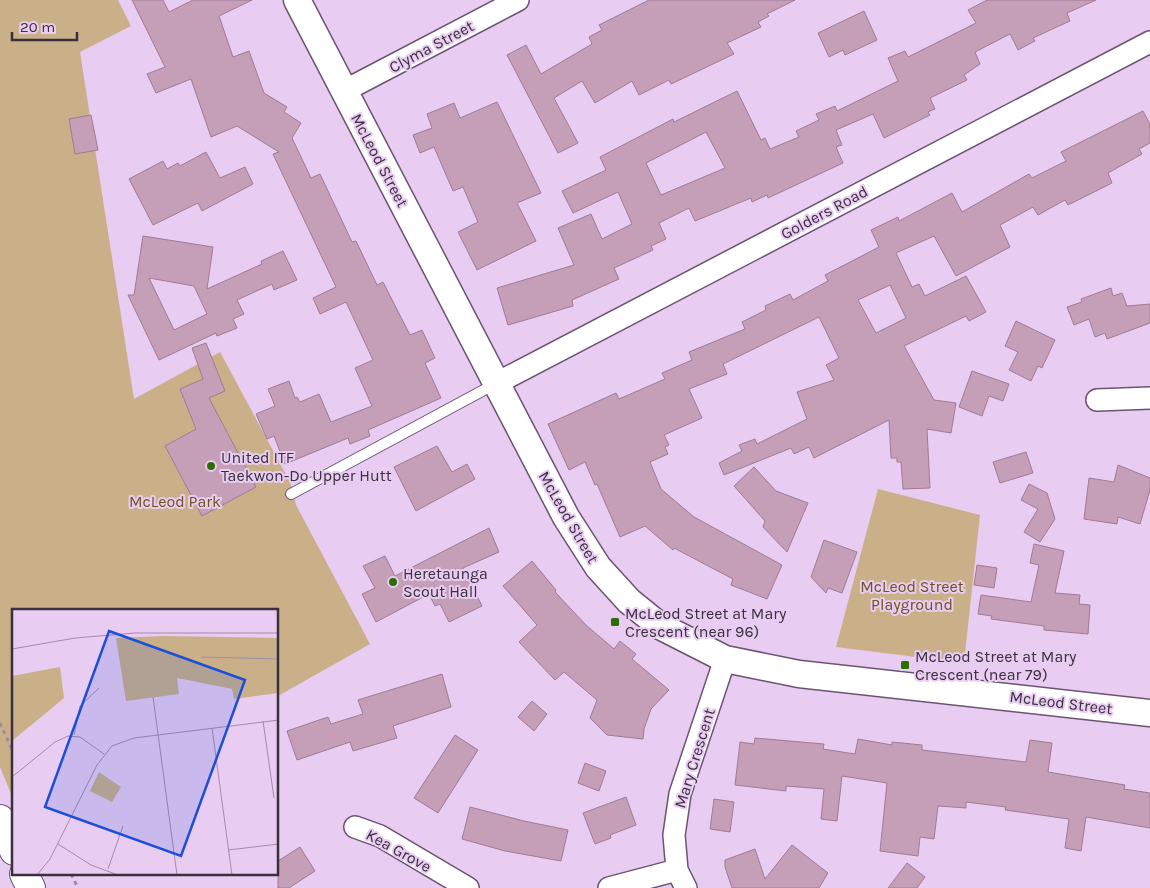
<svg xmlns="http://www.w3.org/2000/svg" width="1150" height="888" viewBox="0 0 1150 888" font-family="Karla,sans-serif">
  <style>
    .green { fill: #cab089 }
    .building { fill: #c59eb8; stroke: #a07b95; fill-rule: evenodd }
    .lines { fill: none; stroke-linecap: round; stroke-linejoin: round }
    .service-casing { stroke: #6b5372; stroke-width: 12 }
    .minor-casing { stroke: #6b5372; stroke-width: 24 }
    .tertiary-casing { stroke: #6b5372; stroke-width: 29 }
    .trunk-casing { stroke: #6b5372; stroke-width: 30 }
    .path { stroke: #9e8aa5; stroke-width: 3; stroke-dasharray: 4 4; stroke-linecap: butt }
    .service { stroke: #fff; stroke-width: 10 }
    .minor { stroke: #fff; stroke-width: 21 }
    .tertiary { stroke: #fff; stroke-width: 26 }
    .trunk { stroke: #fff; stroke-width: 28 }
    .poi-dot { fill: #2c6e05; stroke: #e8ccf1; stroke-width: 2 }
    .labels { text-anchor: middle; stroke-width: 4; stroke-linejoin: round; paint-order: stroke }
    .street-label { font-size: 16px; fill: #3a2f3d; stroke: #e8ccf1 }
    .poi-label { font-size: 16px; fill: #3a2f3d; stroke: #e8ccf1; text-anchor: start }
    .park-label { font-size: 16px; fill: #70521e; stroke: #e8ccf1 }
    .inset-road { fill: none; stroke: #a28da9; stroke-width: 1 }
    .view { fill: #1d4ed8; fill-opacity: 0.15; stroke: #1d4ed8; stroke-width: 2.5 }
    .inset-edge { fill: none; stroke: #3a2f3d; stroke-width: 2.5 }
  </style>
  <rect width="100%" height="100%" fill="#e8ccf1"/>
  <!-- green -->
  <path class="green" d="M 0,0 L 118,0 L 131,26 L 80,52 L 134,399 L 220,352 L 290,482 L 296,505 L 370,644 L 278,696 L 278,610 L 14,610 L 14,801 L 0,767 Z
    M 878,489 L 980,515 L 964,663 L 836,647 Z"/>
  <!-- building -->
  <path class="building" d="M 132,0 L 163,0 L 169,12 L 193,0 L 252,0 L 219,16 L 233,57 L 249,51 L 264,93 L 287,107 L 284,112 L 301,123 L 292,138 L 311,178 L 320,174 L 352,242 L 356,241 L 377,285 L 383,282 L 410,335 L 422,330 L 435,358 L 425,363 L 441,398 L 368,430 L 370,436 L 350,444 L 348,438 L 285,464 L 274,436 L 267,439 L 256,414 L 275,406 L 268,389 L 289,381 L 295,398 L 297,397 L 300,402 L 319,394 L 331,422 L 372,406 L 355,368 L 373,360 L 346,302 L 320,314 L 313,298 L 336,287 L 273,154 L 279,152 L 237,126 L 211,137 L 191,79 L 156,93 L 147,74 L 165,67 Z
    M 649,0 L 795,0 L 767,14 L 769,16 L 758,22 L 761,27 L 727,43 L 734,54 L 671,84 L 669,80 L 639,95 L 632,81 L 595,103 L 582,81 L 554,98 L 578,143 L 558,153 L 507,55 L 526,45 L 541,74 L 592,44 L 589,37 L 602,30 L 599,25 Z
    M 987,0 L 1096,0 L 1067,13 L 1070,21 L 1033,38 L 1035,41 L 1018,50 L 1010,34 L 975,52 L 980,64 L 964,75 L 967,80 L 930,98 L 935,109 L 928,112 L 930,115 L 884,138 L 873,114 L 836,130 L 842,145 L 836,147 L 843,163 L 768,198 L 767,195 L 752,202 L 751,198 L 695,221 L 689,208 L 659,223 L 666,239 L 651,246 L 653,250 L 614,268 L 619,279 L 572,300 L 573,306 L 508,325 L 497,288 L 574,265 L 558,228 L 591,214 L 602,239 L 632,224 L 618,192 L 573,213 L 562,191 L 606,170 L 600,157 L 673,119 L 674,122 L 737,91 L 761,140 L 765,138 L 770,149 L 799,137 L 796,131 L 819,120 L 816,114 L 835,106 L 837,111 L 898,81 L 888,58 L 905,51 L 908,57 L 976,23 L 968,10 ZM 706,132 L 725,168 L 661,195 L 646,163 Z
    M 864,11 L 877,40 L 845,55 L 843,50 L 829,57 L 818,33 Z
    M 497,102 L 541,193 L 517,203 L 536,241 L 477,270 L 458,232 L 478,222 L 463,187 L 453,191 L 434,147 L 420,153 L 413,135 L 432,128 L 427,114 L 454,103 L 460,118 Z
    M 1143,111 L 1150,124 L 1150,143 L 1139,149 L 1142,154 L 1108,173 L 1112,183 L 1068,205 L 1065,200 L 1038,215 L 1033,207 L 1000,225 L 1010,247 L 956,276 L 934,236 L 896,253 L 912,287 L 919,284 L 925,296 L 966,276 L 986,312 L 969,321 L 966,316 L 904,346 L 934,400 L 956,403 L 951,433 L 927,429 L 930,488 L 903,489 L 901,462 L 897,462 L 897,458 L 891,458 L 889,420 L 814,458 L 809,447 L 794,454 L 791,448 L 724,475 L 719,463 L 742,451 L 739,445 L 755,439 L 757,444 L 807,419 L 797,392 L 834,380 L 826,365 L 839,358 L 819,317 L 723,364 L 727,374 L 689,389 L 702,418 L 664,435 L 669,445 L 665,447 L 668,454 L 650,462 L 661,489 L 694,517 L 782,565 L 767,599 L 731,585 L 733,579 L 674,548 L 673,550 L 645,526 L 620,537 L 597,484 L 595,485 L 585,462 L 569,470 L 548,424 L 616,393 L 619,399 L 665,379 L 662,373 L 692,360 L 689,352 L 745,329 L 742,322 L 766,310 L 765,306 L 790,294 L 793,300 L 828,281 L 825,275 L 879,247 L 871,230 L 898,217 L 899,221 L 952,193 L 962,212 L 1029,174 L 1032,178 L 1066,161 L 1061,152 ZM 890,285 L 906,318 L 876,333 L 858,300 Z
    M 91,115 L 98,150 L 75,154 L 69,119 Z
    M 206,152 L 220,178 L 245,167 L 253,184 L 202,211 L 198,203 L 153,225 L 129,179 L 163,161 L 167,169 L 178,163 L 180,166 Z
    M 143,236 L 213,247 L 207,289 L 262,264 L 261,261 L 283,251 L 297,280 L 274,290 L 272,284 L 237,300 L 244,314 L 233,319 L 237,328 L 217,336 L 216,333 L 159,360 L 128,295 L 134,295 ZM 149,278 L 194,286 L 207,314 L 174,330 Z
    M 1111,288 L 1113,296 L 1122,293 L 1127,306 L 1150,304 L 1150,323 L 1107,339 L 1105,333 L 1095,337 L 1089,319 L 1074,325 L 1067,307 L 1082,302 L 1081,299 Z
    M 1016,321 L 1055,340 L 1042,368 L 1038,366 L 1031,381 L 1009,370 L 1018,352 L 1005,346 Z
    M 206,343 L 225,391 L 209,398 L 256,487 L 202,516 L 165,446 L 196,429 L 180,389 L 203,379 L 192,348 Z
    M 972,371 L 1009,384 L 1003,401 L 989,396 L 982,416 L 959,407 Z
    M 437,446 L 452,472 L 467,464 L 475,479 L 416,511 L 394,467 Z
    M 1026,452 L 1033,473 L 1000,483 L 993,462 Z
    M 1118,465 L 1150,478 L 1150,490 L 1140,524 L 1118,517 L 1117,524 L 1084,519 L 1089,478 L 1114,482 Z
    M 754,467 L 776,491 L 808,503 L 787,552 L 763,527 L 765,521 L 734,486 Z
    M 1029,484 L 1047,493 L 1055,519 L 1040,542 L 1024,532 L 1038,509 L 1021,500 Z
    M 489,528 L 499,552 L 463,568 L 482,606 L 449,622 L 440,604 L 435,606 L 429,594 L 376,622 L 362,594 L 375,588 L 363,566 L 385,556 L 395,576 Z
    M 824,540 L 857,552 L 842,593 L 828,588 L 826,593 L 811,577 Z
    M 1034,544 L 1064,551 L 1055,593 L 1080,595 L 1079,604 L 1090,605 L 1088,634 L 1044,630 L 1044,626 L 991,619 L 992,616 L 978,614 L 981,595 L 1031,602 L 1039,565 L 1030,563 Z
    M 532,561 L 556,590 L 555,592 L 586,625 L 614,649 L 620,641 L 636,654 L 632,659 L 669,690 L 651,709 L 644,729 L 643,739 L 607,735 L 590,718 L 597,700 L 564,672 L 555,680 L 519,642 L 537,625 L 503,586 Z
    M 977,565 L 997,568 L 994,588 L 974,585 Z
    M 442,674 L 451,707 L 393,726 L 397,738 L 353,751 L 350,742 L 297,760 L 287,731 L 328,717 L 331,724 L 363,714 L 358,700 Z
    M 532,701 L 547,714 L 534,731 L 518,717 Z
    M 455,735 L 478,750 L 438,813 L 414,798 Z
    M 755,738 L 824,744 L 823,749 L 855,754 L 858,739 L 892,745 L 892,742 L 922,745 L 922,750 L 1026,762 L 1030,740 L 1052,743 L 1048,772 L 1125,785 L 1124,789 L 1150,793 L 1150,828 L 1086,817 L 1081,851 L 1065,848 L 1069,819 L 1005,810 L 1006,807 L 966,802 L 966,808 L 938,806 L 934,839 L 920,837 L 918,856 L 880,851 L 887,783 L 842,776 L 837,821 L 821,819 L 824,789 L 786,786 L 786,791 L 735,785 L 740,742 L 754,744 Z
    M 585,763 L 606,771 L 599,791 L 578,783 Z
    M 626,797 L 636,825 L 610,835 L 611,838 L 595,844 L 583,813 Z
    M 714,799 L 734,802 L 730,832 L 710,829 Z
    M 470,807 L 524,821 L 568,830 L 561,861 L 505,851 L 462,839 Z
    M 792,845 L 828,873 L 819,888 L 732,888 L 725,867 L 725,860 L 755,849 L 765,879 Z
    M 300,847 L 315,871 L 289,888 L 278,888 L 278,861 Z
    M 907,863 L 925,877 L 917,888 L 888,888 Z"/>
  <g class="lines">
    <defs>
      <path id="service" d="M 291,494 L 495,384"/>
      <path id="minor" d="M 344,91 L 518,0
        M 497,383 L 1150,42
        M 1097,400 L 1150,398
        M 355,827 L 380,836 L 468,888
        M 609,888 L 677,870
        M 686,888 L 677,870 L 674,835 L 680,794 L 725,659"/>
      <path id="tertiary" d="M 297,0 L 566,517 L 598,567 L 629,601 L 660,626 L 725,659 L 799,674 L 1150,713"/>
      <path id="trunk" d="M 0,819 L 14,851
        M 24,874 L 31,888"/>
    </defs>
    <!-- service casing -->
    <use href="#service" class="service-casing"/>
    <!-- minor casing -->
    <use href="#minor" class="minor-casing"/>
    <!-- tertiary casing -->
    <use href="#tertiary" class="tertiary-casing"/>
    <!-- trunk casing -->
    <use href="#trunk" class="trunk-casing"/>
    <!-- path -->
    <path class="path" d="M 0,723 L 14,754
      M 71,874 L 78,888"/>
    <!-- service -->
    <use href="#service" class="service"/>
    <!-- minor -->
    <use href="#minor" class="minor"/>
    <!-- tertiary -->
    <use href="#tertiary" class="tertiary"/>
    <!-- trunk -->
    <use href="#trunk" class="trunk"/>
  </g>
  <!-- markers -->
  <g class="poi-dot">
    <circle cx="211" cy="466" r="5"/>
    <circle cx="393" cy="582" r="5"/>
    <rect x="610" y="617" width="10" height="10" rx="2.5"/>
    <rect x="900" y="660" width="10" height="10" rx="2.5"/>
  </g>
  <g class="labels">
    <!-- street labels -->
    <g class="street-label">
      <text transform="translate(431 46) rotate(-28)" y="6">Clyma Street</text>
      <text transform="translate(380 160) rotate(62)" y="6">McLeod Street</text>
      <text transform="translate(824 212) rotate(-28)" y="6">Golders Road</text>
      <text transform="translate(569 517) rotate(60)" y="6">McLeod Street</text>
      <text transform="translate(1061 702) rotate(7)" y="6">McLeod Street</text>
      <text transform="translate(694 758) rotate(-73)" y="6">Mary Crescent</text>
      <text transform="translate(399 850) rotate(29)" y="6">Kea Grove</text>
    </g>
    <!-- poi labels -->
    <g class="poi-label">
      <text x="221" y="463">United ITF<tspan x="221" dy="18">Taekwon-Do Upper Hutt</tspan></text>
      <text x="403" y="579">Heretaunga<tspan x="403" dy="18">Scout Hall</tspan></text>
      <text x="625" y="619">McLeod Street at Mary<tspan x="625" dy="18">Crescent (near 96)</tspan></text>
      <text x="915" y="662">McLeod Street at Mary<tspan x="915" dy="18">Crescent (near 79)</tspan></text>
    </g>
    <!-- park labels -->
    <g class="park-label">
      <text x="175" y="507">McLeod Park</text>
      <text x="912" y="592">McLeod Street<tspan x="912" dy="18">Playground</tspan></text>
    </g>
  </g>
  <!-- overview -->
  <g transform="translate(12 609)">
    <rect width="266" height="266" fill="#e8ccf1"/>
    <path d="M 151,27 L 266,29 L 266,84 L 222,90 L 220,80 L 165,69 L 167,85 L 114,92 L 104,29 ZM 48,58 L 52,89 L 0,132 L 0,67 ZM 87,163 L 109,178 L 100,193 L 78,182 Z" fill="#cab089"/>
    <path class="inset-road" d="M 0,40 L 63,29 L 123,24 L 267,24M 189,48 L 267,50M 141,88 L 165,266M 251,112 L 262,189M 200,119 L 220,266M 62,126 L 68,97 L 87,79M 0,168 L 43,133 L 56,127 L 68,128 L 92,145M 46,235 L 79,256 L 106,266M 216,241 L 267,235M 96,260 L 111,217M 25,266 L 38,250 L 85,156 L 100,137 L 122,129 L 267,111"/>
    <path class="view" d="M 97,22 L 233,71 L 169,247 L 33,198 Z"/>
    <rect width="266" height="266" class="inset-edge"/>
  </g>
  <!-- scale -->
  <path d="M12 32v8h65v-8" fill="none" stroke="#3a2f3d" stroke-width="2.5"/>
  <text x="20" y="32" font-size="15" fill="#3a2f3d" stroke="#e8ccf1" stroke-width="4" paint-order="stroke">20 m</text>
</svg>
